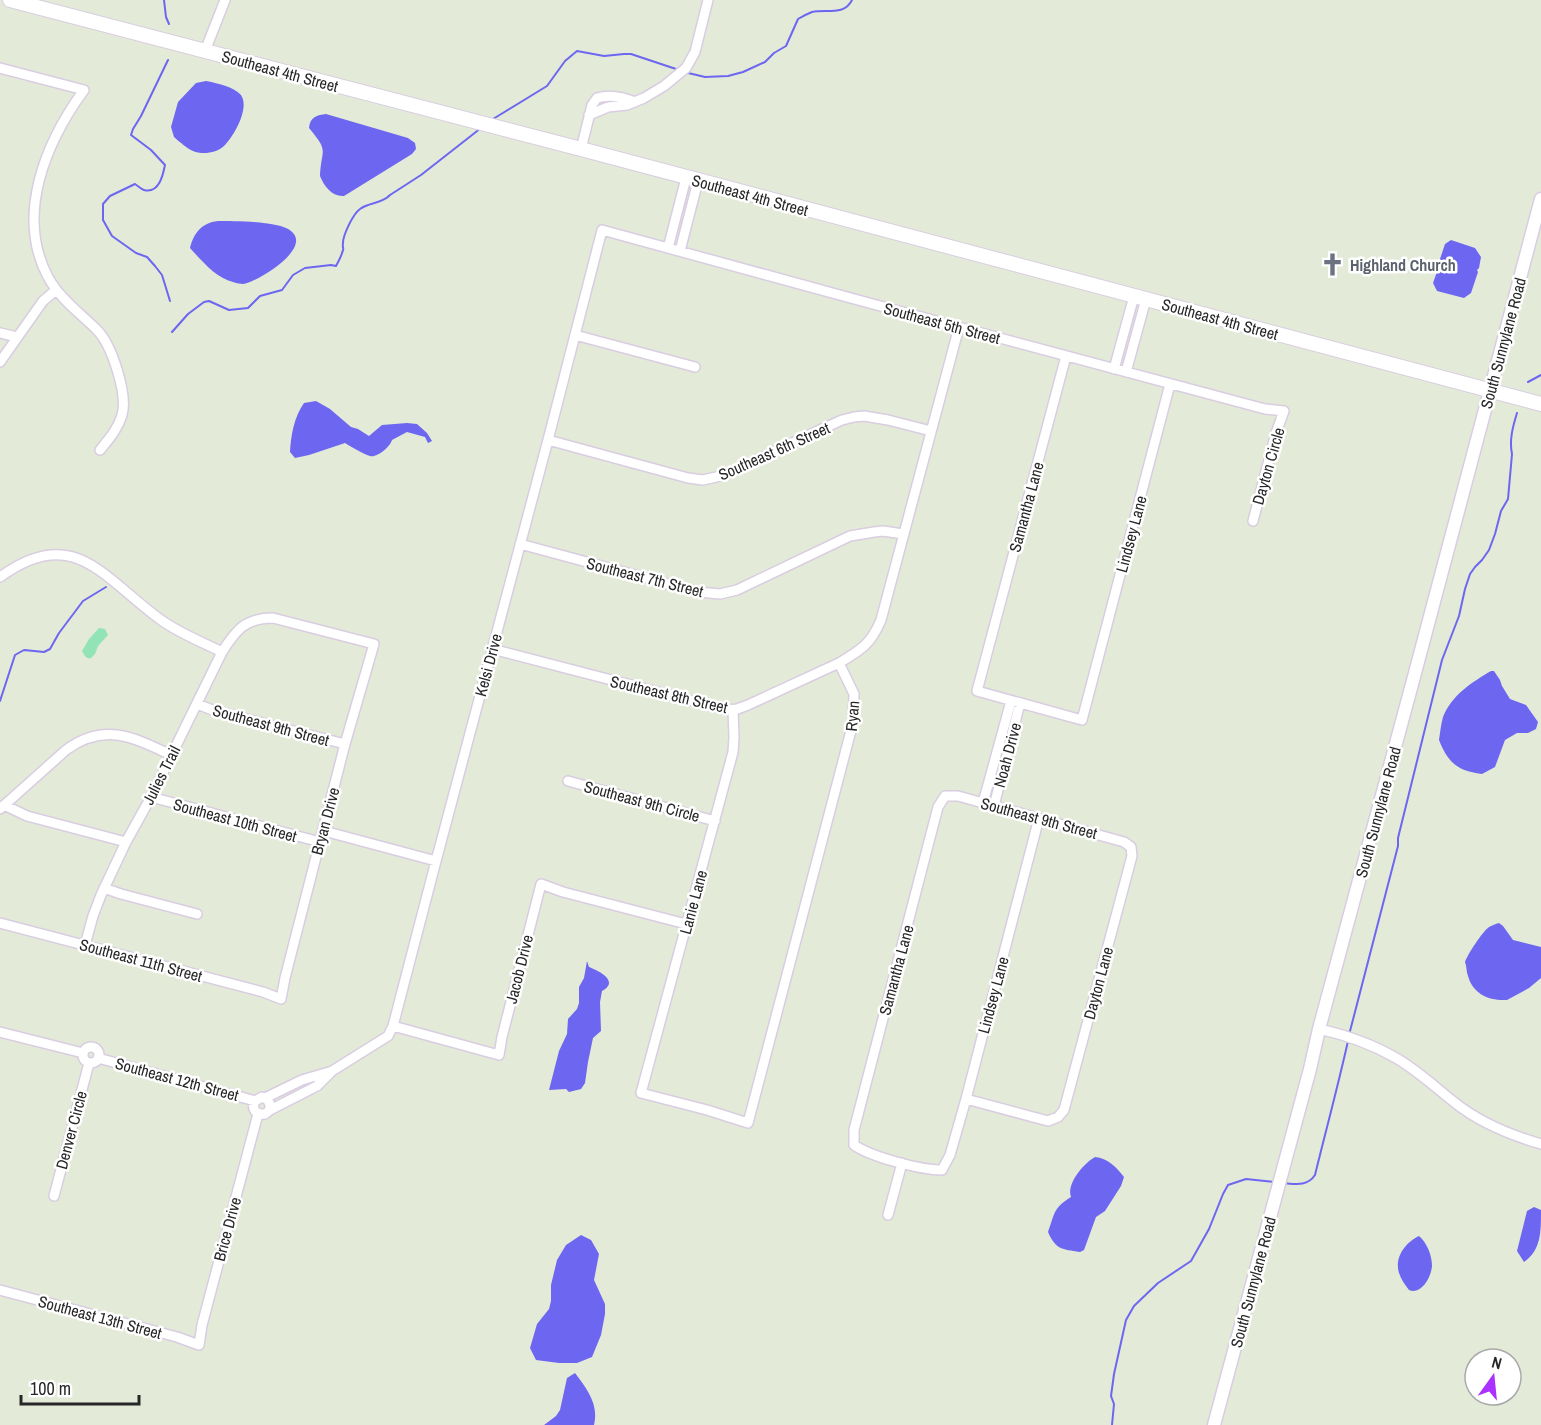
<svg xmlns="http://www.w3.org/2000/svg" width="1541" height="1425" viewBox="0 0 1541 1425" font-family="'Archivo Narrow',sans-serif">
  <style>
    .green { fill: #92e3b6 }
    .water { fill: #6d66f1 }
    .lines { fill: none; stroke-linecap: round; stroke-linejoin: round }
    .stream { stroke: #6d66f1; stroke-width: 2 }
    .minor-casing { stroke: #d9cde1; stroke-width: 12 }
    .tertiary-casing { stroke: #d9cde1; stroke-width: 15 }
    .secondary-casing { stroke: #d9cde1; stroke-width: 16 }
    .minor { stroke: #fff; stroke-width: 9 }
    .tertiary { stroke: #fff; stroke-width: 12 }
    .secondary { stroke: #fff; stroke-width: 14 }
    .labels { text-anchor: middle; stroke-width: 5; stroke-linejoin: round; paint-order: stroke }
    .street-label { font-size: 16px; fill: #272727; stroke: #fff }
    .worship-label { font-size: 16px; font-weight: bold; fill: #5b616d; stroke: #fff; text-anchor: start }
  </style>
  <rect width="100%" height="100%" fill="#e4ead8"/>
  <!-- green -->
  <path class="green" d="M 99,628 L 105,629 L 108,635 L 98,646 L 95,654 L 91,658 C 86,659 85,656 82,651 L 89,639 Z"/>
  <!-- water -->
  <path class="water" d="M 206,81 C 217,83 234,87 241,95 C 250,108 234,136 224,146 C 217,153 202,155 193,151 C 186,148 180,142 174,137 L 171,127 L 178,102 L 196,83 Z
    M 326,114 L 408,138 L 415,143 L 416,149 L 412,154 L 344,196 C 332,197 324,186 320,176 C 321,148 330,153 309,128 C 310,117 317,115 326,114 Z
    M 218,221 C 234,221 279,221 291,231 C 313,248 258,282 243,284 C 241,284 235,283 233,282 C 216,278 202,261 190,248 C 194,233 201,223 218,221 Z
    M 1451,240 L 1475,248 L 1481,257 L 1479,268 L 1477,270 L 1478,272 L 1471,293 L 1464,298 L 1437,291 L 1433,283 L 1439,266 L 1441,264 L 1440,259 L 1445,244 Z
    M 316,401 L 330,409 L 351,427 L 358,429 L 369,436 L 382,425 L 407,423 L 417,424 L 427,433 L 432,441 L 428,443 L 425,437 L 407,432 L 392,440 C 390,447 377,458 370,456 C 365,455 350,446 345,443 L 309,455 L 295,458 L 290,452 C 291,435 294,417 304,403 Z
    M 1491,671 L 1494,671 L 1500,680 L 1502,686 L 1510,699 L 1526,705 L 1538,722 L 1536,729 L 1528,733 L 1517,733 L 1505,740 L 1495,767 L 1482,774 C 1458,771 1448,763 1439,740 C 1440,733 1441,724 1443,717 C 1451,696 1472,682 1491,671 Z
    M 1499,923 L 1503,926 L 1513,940 L 1541,947 L 1541,978 L 1529,988 L 1507,1000 C 1489,1001 1473,994 1468,976 C 1466,971 1467,967 1465,962 C 1468,954 1482,932 1489,927 C 1493,925 1495,924 1499,923 Z
    M 587,961 L 589,967 C 599,971 620,981 602,991 L 600,1002 L 601,1031 L 593,1038 L 588,1062 L 585,1083 L 581,1089 L 569,1092 L 566,1089 L 549,1090 L 559,1051 L 567,1034 L 568,1019 L 577,1009 L 579,1003 L 579,987 L 584,978 Z
    M 1095,1157 C 1108,1158 1116,1167 1124,1177 L 1121,1186 L 1105,1211 L 1096,1217 L 1084,1250 L 1080,1252 C 1062,1249 1056,1250 1048,1232 C 1055,1213 1053,1208 1071,1197 C 1066,1184 1084,1163 1095,1157 Z
    M 1534,1207 L 1541,1210 C 1541,1233 1541,1250 1524,1262 L 1517,1251 L 1527,1211 Z
    M 581,1235 L 591,1240 L 599,1254 L 594,1280 L 605,1304 L 605,1314 L 601,1335 L 592,1357 L 577,1363 L 559,1363 L 536,1360 L 530,1348 L 537,1324 L 549,1309 L 551,1301 L 551,1285 L 557,1260 L 566,1245 Z
    M 1419,1236 C 1427,1243 1432,1255 1432,1266 C 1431,1278 1421,1295 1409,1290 C 1405,1285 1401,1279 1399,1273 C 1394,1257 1406,1242 1419,1236 Z
    M 575,1373 C 587,1389 599,1404 594,1425 L 544,1425 L 556,1416 L 560,1410 L 567,1378 Z"/>
  <g class="lines">
    <!-- stream -->
    <path class="stream" d="M 164,0 L 166,17 L 169,24
      M 168,60 L 141,116 L 133,129 L 131,135 L 151,150 L 165,165 C 163,175 159,194 144,190 C 141,189 138,186 135,184 L 110,196 L 103,204 L 103,220 L 112,236 L 136,253 L 147,257 L 155,266 L 162,275 L 170,301
      M 684,72 L 705,77 L 728,76 L 743,72 L 765,62 L 774,53 L 786,46 L 798,19 C 803,16 807,14 812,12 C 827,9 844,16 852,0
      M 493,119 L 547,86 L 565,61 L 577,51 L 604,56 L 624,54 L 631,54 L 679,70
      M 172,332 L 188,314 L 204,302 L 209,301 L 229,310 L 248,308 L 260,296 L 282,290 L 293,275 L 305,268 L 331,265 L 336,266 C 338,262 341,257 342,253 C 345,246 342,251 343,243 C 343,235 353,214 360,209 C 369,202 382,204 390,195 L 421,175 L 481,128
      M 1528,382 L 1541,375
      M 0,701 L 15,655 L 24,650 L 44,652 L 50,649 L 59,633 L 83,601 L 106,587
      M 1349,1035 L 1398,846 L 1398,838 L 1442,660 L 1459,616 L 1465,589 L 1470,574 L 1475,567 L 1482,560 L 1489,550 L 1495,534 L 1501,511 L 1508,499 L 1512,454 C 1509,440 1513,426 1517,413
      M 1283,1183 C 1295,1184 1307,1187 1315,1175 C 1326,1130 1338,1086 1348,1041
      M 1112,1425 L 1114,1404 L 1111,1396 L 1114,1374 L 1126,1320 L 1134,1306 L 1158,1283 L 1191,1261 L 1209,1229 L 1223,1194 L 1228,1185 L 1246,1179 L 1274,1182"/>
    <defs>
      <path id="minor" d="M 205,51 L 225,0
        M 0,68 L 84,90 C 46,142 15,215 48,277 C 60,299 80,313 97,330 C 112,345 128,395 122,415 C 118,429 109,439 100,450
        M 589,115 L 608,107 L 627,105 L 644,98 L 664,86 L 686,68 L 695,52 L 708,0
        M 581,149 L 592,105 L 597,98 C 610,94 623,97 635,102
        M 668,248 L 686,178
        M 680,251 L 698,181
        M 0,333 L 17,337
        M 575,335 L 695,367
        M 1066,356 L 977,691 L 1082,720 L 1170,384
        M 0,362 L 43,301 L 56,290
        M 1114,369 L 1134,296
        M 1126,372 L 1146,299
        M 548,440 L 688,478 L 703,480 L 725,475 L 820,430 L 842,420 L 854,417 L 864,416 L 888,420 L 931,431
        M 520,544 L 698,592 L 720,594 L 737,590 L 850,536 L 874,532 L 883,531 L 903,534
        M 0,577 C 74,523 103,578 161,620 C 179,633 202,642 222,652
        M 492,649 L 727,710 L 737,709 L 748,705 L 839,663
        M 197,704 L 215,711 L 345,744
        M 733,710 L 734,737 L 733,752 L 641,1093 L 707,1110 L 748,1123 L 853,723 L 854,694 L 839,663 C 861,650 871,644 881,620 L 959,327
        M 568,781 L 715,821
        M 151,797 L 320,842
        M 983,803 L 1011,701
        M 4,805 L 27,816 L 126,842
        M 994,806 L 1020,703
        M 0,809 L 66,750 C 104,722 133,737 171,755
        M 324,831 L 436,861
        M 104,888 L 121,894 L 197,914
        M 0,923 L 263,992 L 281,999 L 285,978 L 345,744 L 374,644 L 273,618 C 245,618 236,630 222,652 L 151,797 L 126,842 L 101,895 L 93,916 L 85,945
        M 393,1026 L 499,1055 L 502,1037 L 541,884 L 563,892 L 686,924
        M 1319,1029 C 1346,1035 1372,1044 1396,1058 C 1417,1070 1435,1087 1454,1102 C 1480,1123 1510,1135 1541,1144
        M 0,1032 L 83,1053
        M83 1055a8 8 0 1 1 16 0a8 8 0 1 1-16 0Z
        M 98,1058 L 255,1101
        M 265,1098 L 302,1080 L 329,1072
        M 966,1099 L 1048,1121 L 1058,1117 L 1064,1110 L 1132,856 L 1131,847 L 1124,842 L 958,796 L 945,796 L 938,807 L 854,1130 L 854,1145 C 871,1157 921,1170 942,1170 L 950,1155 L 966,1099 L 1039,818
        M 270,1110 L 270,1105 L 268,1100 L 262,1097 L 255,1101 C 251,1109 256,1115 265,1114 L 270,1110 L 317,1086 L 332,1071 L 388,1036 L 393,1026 L 436,861 L 548,440 L 602,230 L 869,303 L 1265,409 L 1284,411 L 1276,433 L 1253,521
        M 54,1196 L 89,1063
        M 888,1215 L 902,1163
        M 0,1290 L 177,1337 L 199,1345 L 202,1325 L 258,1114"/>
      <path id="tertiary" d="M 1214,1425 L 1310,1069 L 1319,1029 L 1415,673 L 1541,199"/>
      <path id="secondary" d="M 10,0 L 581,149 L 1541,404"/>
    </defs>
    <!-- minor casing -->
    <use href="#minor" class="minor-casing"/>
    <!-- tertiary casing -->
    <use href="#tertiary" class="tertiary-casing"/>
    <!-- secondary casing -->
    <use href="#secondary" class="secondary-casing"/>
    <!-- minor -->
    <use href="#minor" class="minor"/>
    <!-- tertiary -->
    <use href="#tertiary" class="tertiary"/>
    <!-- secondary -->
    <use href="#secondary" class="secondary"/>
  </g>
  <!-- icons -->
  <defs>
    <symbol id="church-bare" viewBox="-9 -9 18 18"><path d="M-1.2-6h2.4v3.5h3.3v2.4h-3.3V6h-2.4V-.1h-3.3v-2.4h3.3Z" fill="#6b7280" stroke="#fff" stroke-width="2.5" paint-order="stroke"/></symbol>
  </defs>
  <g fill-rule="evenodd">
    <use href="#church-bare" x="1316" y="248" width="33" height="33"/>
  </g>
  <g class="labels">
    <!-- street labels -->
    <g class="street-label">
      <text transform="translate(280 71) rotate(15)" y="6">Southeast 4th Street</text>
      <text transform="translate(750 195) rotate(15)" y="6">Southeast 4th Street</text>
      <text transform="translate(1220 319) rotate(15)" y="6">Southeast 4th Street</text>
      <text transform="translate(942 323) rotate(15)" y="6">Southeast 5th Street</text>
      <text transform="translate(1503 343) rotate(-75)" y="6">South Sunnylane Road</text>
      <text transform="translate(774 451) rotate(-24)" y="6">Southeast 6th Street</text>
      <text transform="translate(1268 466) rotate(-74)" y="6">Dayton Circle</text>
      <text transform="translate(1026 507) rotate(-75)" y="6">Samantha Lane</text>
      <text transform="translate(1131 534) rotate(-75)" y="6">Lindsey Lane</text>
      <text transform="translate(645 577) rotate(14)" y="6">Southeast 7th Street</text>
      <text transform="translate(488 665) rotate(-75)" y="6">Kelsi Drive</text>
      <text transform="translate(669 694) rotate(13)" y="6">Southeast 8th Street</text>
      <text transform="translate(852 716) rotate(-85)" y="6">Ryan</text>
      <text transform="translate(271 725) rotate(15)" y="6">Southeast 9th Street</text>
      <text transform="translate(1007 755) rotate(-75)" y="6">Noah Drive</text>
      <text transform="translate(161 775) rotate(-63)" y="6">Julies Trail</text>
      <text transform="translate(642 801) rotate(15)" y="6">Southeast 9th Circle</text>
      <text transform="translate(1378 812) rotate(-75)" y="6">South Sunnylane Road</text>
      <text transform="translate(1039 818) rotate(15)" y="6">Southeast 9th Street</text>
      <text transform="translate(235 820) rotate(15)" y="6">Southeast 10th Street</text>
      <text transform="translate(325 821) rotate(-75)" y="6">Bryan Drive</text>
      <text transform="translate(693 902) rotate(-75)" y="6">Lanie Lane</text>
      <text transform="translate(141 960) rotate(15)" y="6">Southeast 11th Street</text>
      <text transform="translate(519 969) rotate(-76)" y="6">Jacob Drive</text>
      <text transform="translate(896 970) rotate(-75)" y="6">Samantha Lane</text>
      <text transform="translate(1098 983) rotate(-75)" y="6">Dayton Lane</text>
      <text transform="translate(993 995) rotate(-75)" y="6">Lindsey Lane</text>
      <text transform="translate(177 1079) rotate(15)" y="6">Southeast 12th Street</text>
      <text transform="translate(71 1130) rotate(-75)" y="6">Denver Circle</text>
      <text transform="translate(227 1229) rotate(-75)" y="6">Brice Drive</text>
      <text transform="translate(1253 1282) rotate(-75)" y="6">South Sunnylane Road</text>
      <text transform="translate(100 1317) rotate(15)" y="6">Southeast 13th Street</text>
    </g>
    <!-- worship labels -->
    <g class="worship-label">
      <text x="1350" y="271">Highland Church</text>
    </g>
  </g>
  <!-- north arrow -->
  <g transform="translate(1493 1377) rotate(15)"><circle r="28" fill="#ffffff" stroke="#a9a9a9" stroke-width="1.5"/>
  <path d="M0-4.5L10 22L0 15L-10 22Z" fill="#ab31fe"/>
  <text y="-9" font-size="16" font-weight="bold" text-anchor="middle" fill="#272727">N</text>
  </g>
  <!-- scale -->
  <path d="M21 1395v9h118v-9" fill="none" stroke="#272727" stroke-width="3"/>
  <text x="30" y="1395" font-size="18" fill="#272727" stroke="#ffffff" stroke-width="4.5" paint-order="stroke">100 m</text>
</svg>
